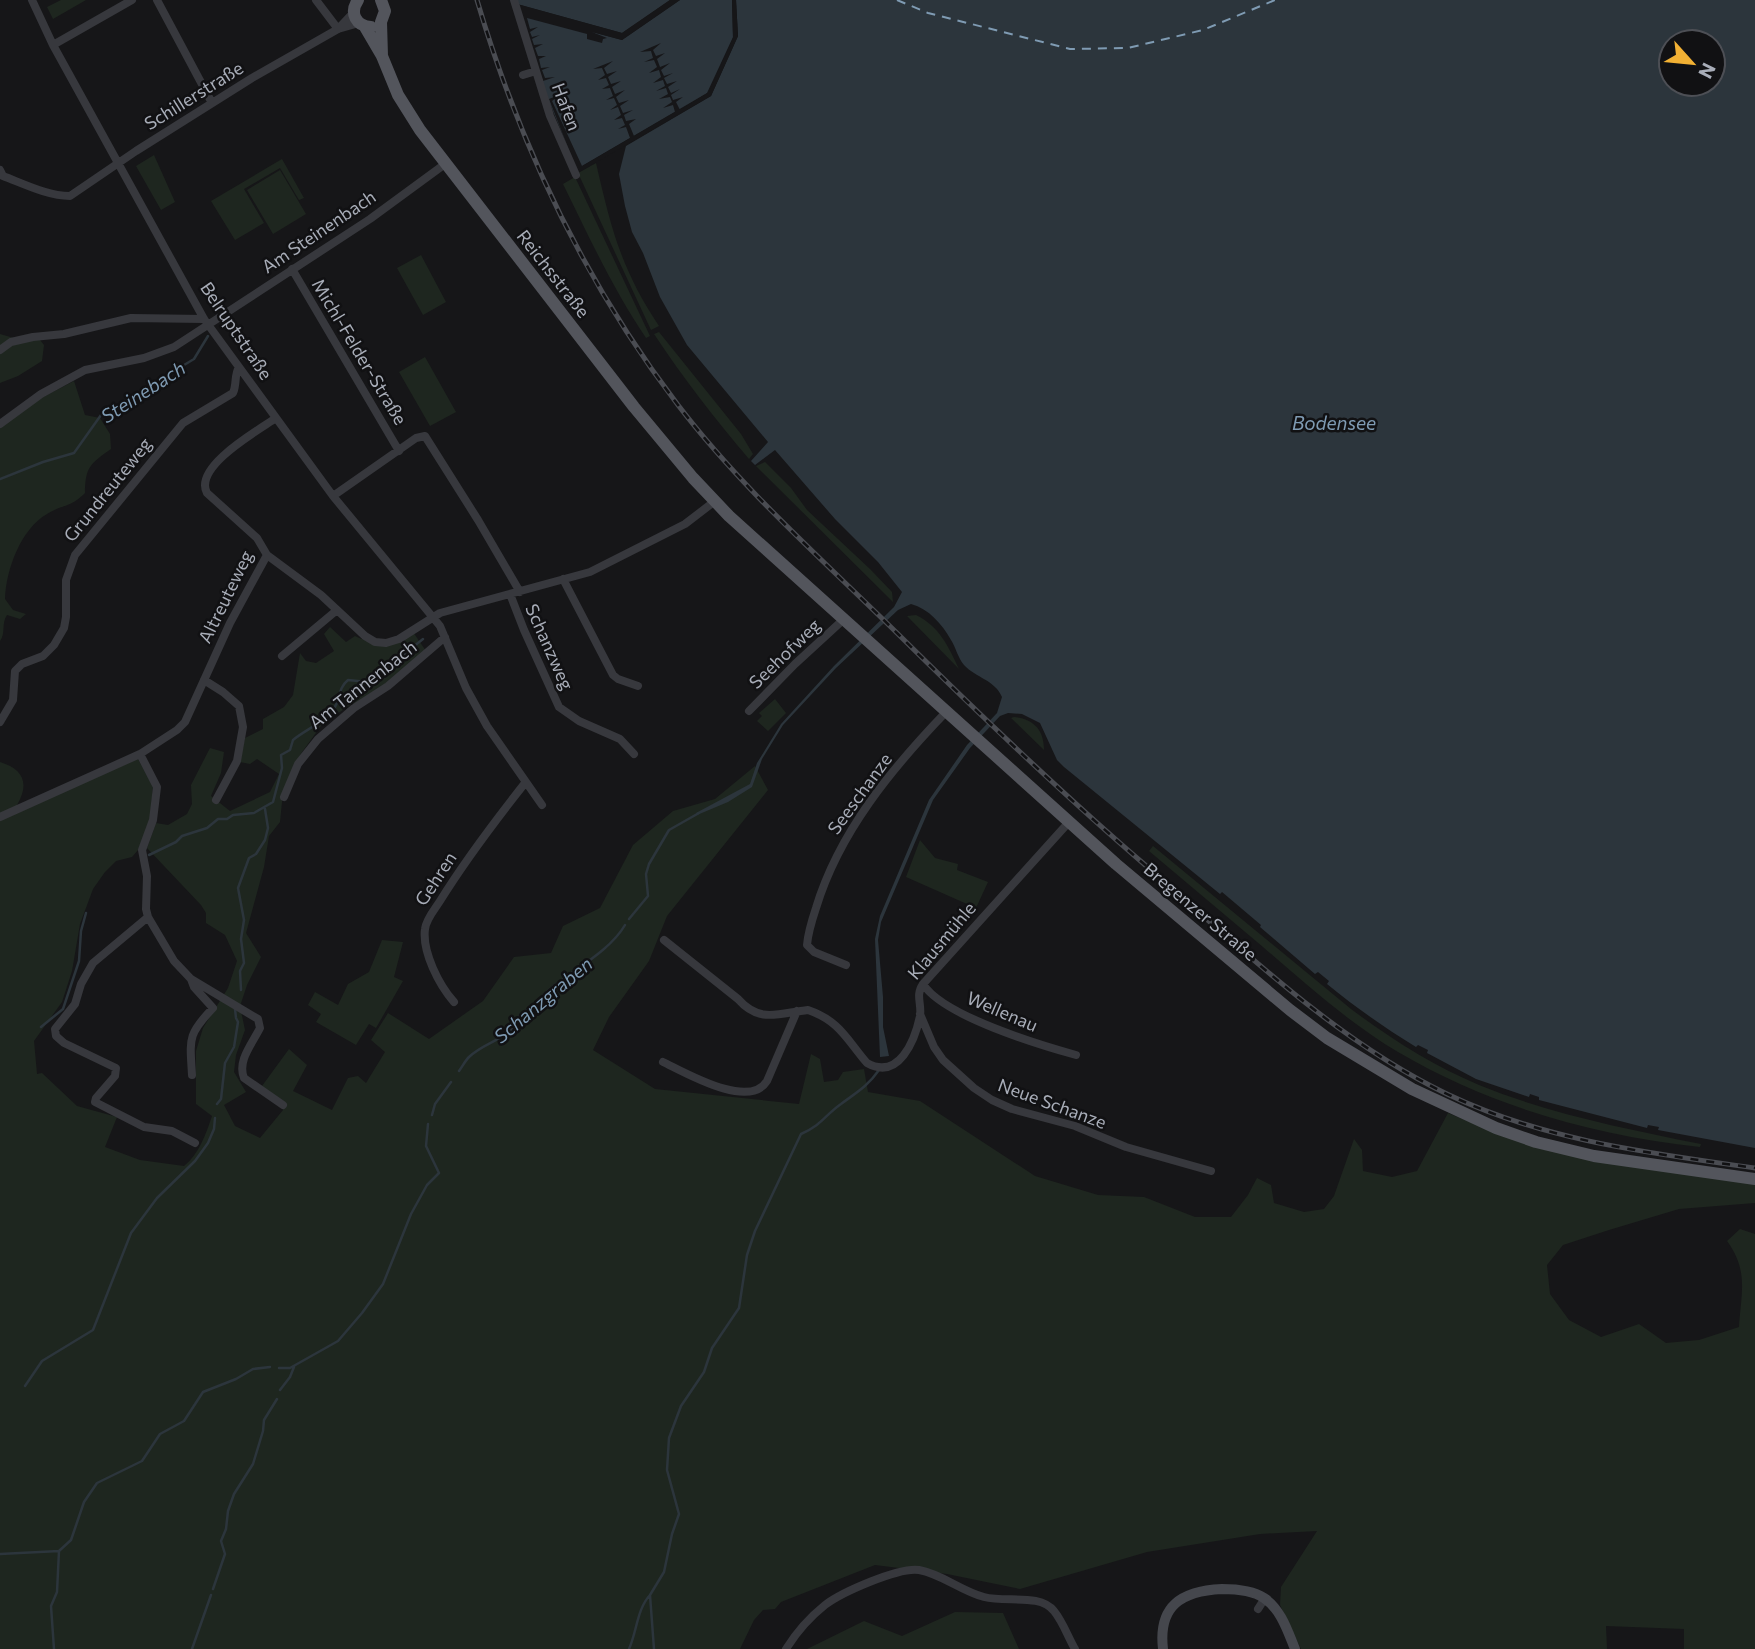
<svg xmlns="http://www.w3.org/2000/svg" width="1755" height="1649" viewBox="0 0 1755 1649" font-family="Commissioner,sans-serif">
  <style>
    .green { fill: #1e261f }
    .water { fill: #2c353c; fill-rule: evenodd }
    .pier { fill: #161618 }
    .lines { fill: none; stroke-linecap: round; stroke-linejoin: round }
    .stream { stroke: #2c353c; stroke-width: 2.5 }
    .ferry { stroke: #7f9bb3; stroke-width: 2; stroke-dasharray: 9 7; stroke-linecap: butt }
    .street { stroke: #37383d; stroke-width: 8 }
    .secondary { stroke: #45474d; stroke-width: 10 }
    .primary { stroke: #53555c; stroke-width: 12 }
    .rail-casing { stroke: #4a4c52; stroke-width: 5 }
    .rail { stroke: #111113; stroke-width: 2.5; stroke-dasharray: 8; stroke-linecap: butt }
    .labels { text-anchor: middle; stroke-width: 5; stroke-linejoin: round; paint-order: stroke }
    .street-label { font-size: 18px; fill: #a8adb8; stroke: #111113 }
    .water-label { font-size: 19px; font-style: italic; fill: #7f9bb3; stroke: #111113 }
  </style>
  <rect width="100%" height="100%" fill="#161618"/>
  <!-- green -->
  <path class="green" d="M 61,0 L 86,0 L 53,19 L 47,7 Z
    M 154,155 L 175,202 L 161,210 L 136,166 Z
    M 282,159 L 304,198 L 299,200 L 280,168 L 244,189 L 264,223 L 235,240 L 211,201 Z
    M 596,163 C 611,228 621,269 659,326 L 651,330 L 578,173 Z
    M 280,170 L 306,214 L 273,234 L 247,190 Z
    M 575,177 L 650,336 L 646,338 C 613,289 588,235 563,184 Z
    M 421,255 L 446,302 L 423,315 L 397,268 Z
    M 659,332 L 741,434 L 753,454 L 749,459 C 715,419 683,378 654,334 Z
    M 0,334 L 14,338 L 40,340 L 44,345 L 42,361 L 18,376 L 0,383 Z
    M 425,357 L 456,412 L 430,426 L 399,372 Z
    M 74,381 L 85,415 L 100,418 L 110,434 L 111,449 C 91,463 85,467 85,493 C 70,508 63,504 47,514 C 21,529 6,569 5,599 L 13,610 L 26,614 L 20,619 L 7,615 C 1,624 6,633 0,641 L 0,428 L 39,399 Z
    M 765,462 L 791,488 L 807,510 L 870,569 L 892,592 L 893,602 L 756,466 Z
    M 916,615 C 940,627 948,646 959,669 L 907,616 Z
    M 330,627 L 346,642 L 355,636 C 377,647 392,641 413,632 L 426,651 L 384,691 L 349,706 L 323,723 L 300,755 L 283,792 L 280,822 L 269,836 L 264,867 L 246,933 L 261,957 L 247,985 L 240,1006 L 245,1030 L 236,1055 L 234,1072 L 246,1092 L 224,1105 L 235,1126 L 260,1138 L 283,1110 L 280,1101 L 262,1086 L 289,1049 L 307,1065 L 293,1091 L 332,1110 L 348,1078 L 358,1076 L 366,1083 L 385,1052 L 371,1040 L 388,1013 L 429,1039 L 483,1001 L 514,957 L 551,953 L 563,926 L 600,908 L 633,845 L 673,811 L 715,799 L 755,766 L 768,790 L 667,916 L 649,961 L 609,1017 L 593,1050 L 655,1089 L 799,1104 L 811,1054 L 820,1059 L 824,1082 L 838,1080 L 843,1072 L 864,1069 L 868,1092 L 920,1101 L 1035,1176 L 1098,1195 L 1144,1197 L 1195,1217 L 1231,1217 L 1248,1195 L 1257,1178 L 1271,1185 L 1274,1203 L 1304,1212 L 1324,1209 L 1334,1196 L 1354,1139 L 1362,1150 L 1363,1171 L 1392,1177 L 1417,1171 L 1448,1113 L 1484,1128 L 1755,1184 L 1755,1203 L 1679,1209 L 1609,1230 L 1563,1245 L 1547,1265 L 1550,1294 L 1569,1320 L 1601,1337 L 1639,1324 L 1666,1343 L 1699,1340 L 1739,1327 C 1741,1293 1749,1271 1727,1241 L 1740,1229 L 1755,1234 L 1755,1649 L 1684,1649 L 1684,1629 L 1606,1626 L 1607,1649 L 1301,1649 L 1280,1605 L 1281,1587 L 1317,1531 L 1260,1534 L 1147,1552 L 1020,1589 L 947,1574 L 875,1565 L 781,1602 L 775,1609 L 763,1610 L 754,1620 L 740,1649 L 0,1649 L 0,762 C 23,769 30,783 17,805 L 18,808 L 138,759 L 153,786 L 150,821 L 138,850 L 132,857 L 116,861 L 105,872 L 93,889 L 80,924 L 72,971 L 62,1002 L 34,1041 L 37,1074 L 42,1073 L 77,1106 L 117,1117 L 105,1147 L 140,1160 L 184,1166 C 199,1154 206,1134 212,1116 L 196,1104 L 196,1051 L 203,1028 L 228,988 L 237,961 L 225,935 L 206,923 L 206,913 L 201,905 L 147,848 L 156,823 L 168,825 L 187,814 L 192,804 L 191,785 L 210,748 L 224,752 L 221,773 L 211,796 L 230,811 L 270,792 L 279,774 L 257,759 L 250,764 L 240,762 L 245,738 L 263,729 L 263,719 L 284,707 L 293,695 L 300,653 L 306,661 L 316,663 L 334,651 L 324,634 Z
    M 775,699 L 786,713 L 768,731 L 757,721 L 762,716 L 759,713 Z
    M 1014,717 C 1034,719 1044,730 1044,750 L 1011,718 Z
    M 920,840 L 935,858 L 958,864 L 957,870 L 988,882 L 976,908 L 906,877 Z
    M 1153,846 L 1351,1009 C 1391,1039 1434,1066 1479,1085 C 1550,1114 1627,1129 1701,1144 L 1700,1147 C 1593,1135 1492,1107 1398,1052 C 1349,1023 1306,984 1263,947 C 1225,915 1187,883 1149,851 Z
    M 382,940 L 403,942 L 394,977 L 403,981 L 376,1028 L 369,1024 L 356,1045 L 316,1022 L 321,1014 L 308,1005 L 315,992 L 338,1005 L 348,984 L 369,972 Z
    M 955,1612 L 1003,1613 L 1019,1649 L 807,1649 L 864,1621 L 902,1636 Z"/>
  <!-- water -->
  <path class="water" d="M 516,0 L 670,0 L 622,33 L 517,4 Z
    M 680,0 L 732,0 L 733,37 L 707,93 L 577,169 L 548,99 L 519,12 L 622,40 Z
    M 736,0 L 1755,0 L 1755,1148 L 1658,1130 L 1659,1127 L 1648,1125 L 1647,1128 L 1539,1100 L 1539,1097 L 1530,1094 L 1529,1097 L 1476,1079 L 1427,1053 L 1428,1050 L 1418,1045 L 1416,1047 C 1385,1028 1355,1007 1327,984 L 1329,981 L 1318,972 L 1315,974 L 1260,927 L 1261,925 L 1222,892 L 1220,894 L 1064,767 L 1057,760 L 1040,723 L 1022,714 L 1008,713 L 1000,716 L 970,748 L 933,800 L 881,922 L 878,940 L 883,997 L 883,1027 L 889,1056 L 880,1057 L 875,939 L 880,916 L 929,800 L 967,745 L 997,713 L 1002,697 C 995,680 976,678 964,665 C 958,658 956,648 951,640 C 942,624 929,609 911,604 L 898,610 L 836,668 L 783,725 L 762,759 L 752,787 L 728,802 L 697,815 L 696,813 L 750,784 L 757,763 L 781,724 L 834,666 L 894,607 L 902,592 L 878,562 L 835,519 L 775,450 L 755,465 L 751,461 L 768,442 L 687,345 L 660,297 L 643,253 L 632,232 L 625,206 L 619,174 L 626,146 L 711,96 L 738,36 ZM 1671,42 L 1713,42 L 1713,84 L 1671,84 Z"/>
  <!-- pier -->
  <path class="pier" d="M 670,0 L 680,0 L 622,40 L 592,32 L 607,38 L 603,39 L 602,43 L 587,39 L 587,34 L 527,18 L 530,29 L 538,27 L 530,32 L 532,37 L 540,35 L 532,39 L 534,45 L 543,44 L 535,48 L 538,56 L 546,56 L 539,59 L 541,68 L 550,67 L 542,70 L 545,78 L 555,77 L 543,81 L 517,4 L 622,33 Z
    M 732,0 L 736,0 L 738,36 L 711,96 L 578,173 L 549,99 L 561,94 L 552,101 L 582,166 L 630,138 L 626,127 L 618,129 L 625,125 L 622,118 L 614,120 L 621,115 L 618,107 L 610,110 L 617,105 L 614,98 L 606,100 L 613,96 L 610,88 L 602,89 L 609,85 L 606,78 L 598,80 L 605,75 L 602,68 L 593,69 L 613,61 L 604,68 L 607,74 L 617,71 L 608,77 L 611,84 L 621,81 L 612,87 L 615,94 L 625,90 L 616,97 L 619,103 L 629,100 L 620,106 L 623,113 L 633,110 L 624,115 L 626,121 L 636,119 L 629,124 L 634,136 L 675,112 L 673,105 L 663,108 L 672,102 L 670,97 L 659,99 L 668,94 L 666,88 L 656,91 L 665,86 L 663,80 L 653,83 L 661,77 L 659,70 L 649,73 L 657,67 L 654,60 L 644,62 L 653,58 L 651,51 L 640,52 L 661,43 L 653,50 L 656,56 L 665,53 L 657,59 L 660,67 L 670,63 L 661,70 L 664,76 L 673,73 L 664,78 L 667,84 L 677,81 L 668,87 L 671,93 L 680,89 L 671,95 L 673,100 L 683,97 L 676,102 L 680,110 L 709,92 L 733,38 Z"/>
  <g class="lines">
    <!-- stream -->
    <path class="stream" d="M 0,479 L 43,462 L 74,453 L 101,415 L 194,359 L 208,336
      M 149,855 L 176,842 L 182,836 L 207,828 L 218,819 L 227,819 L 233,815 L 254,813 L 273,802 L 282,768 L 281,755 L 290,750 L 293,740 C 305,730 323,723 333,710 C 341,700 337,689 348,680 L 367,682 L 373,679 L 423,639
      M 629,919 L 648,896 L 646,874 L 649,864 L 669,830 L 699,813
      M 241,990 L 240,971 L 244,963 L 241,939 L 244,920 L 238,888 L 249,858 L 256,854 L 265,840 L 268,828 L 265,809
      M 41,1027 L 63,1009 L 79,961 L 81,931 L 86,913
      M 459,1071 C 462,1067 465,1061 469,1057 C 485,1041 513,1039 520,1015 C 536,1006 537,1000 549,990 C 573,970 610,951 625,925
      M 217,1104 L 221,1099 L 225,1063 L 234,1047 L 238,1022 L 236,1018 L 235,1009
      M 432,1115 L 435,1104 L 451,1082
      M 279,1368 L 290,1368 L 338,1341 L 362,1313 L 383,1284 L 411,1214 L 427,1185 L 439,1173 L 426,1146 L 428,1124
      M 25,1386 L 42,1361 L 93,1330 L 131,1233 L 157,1198 L 195,1161 L 208,1143 L 214,1129 L 215,1118
      M 280,1390 L 290,1377 L 294,1367
      M 0,1554 L 59,1551
      M 213,1589 L 225,1554 L 221,1541 L 226,1529 L 228,1511 L 234,1494 L 253,1464 L 263,1431 L 264,1420 L 277,1399
      M 54,1649 L 51,1606 L 57,1592 L 59,1551 L 71,1540 L 84,1502 L 97,1483 L 142,1461 L 160,1434 L 184,1421 L 203,1392 L 236,1379 L 253,1369 L 270,1367
      M 192,1649 L 211,1595
      M 629,1649 C 637,1631 637,1609 650,1595
      M 654,1649 L 650,1595 L 664,1572 L 672,1534 L 679,1514 L 667,1470 L 669,1438 L 681,1406 L 704,1372 L 712,1348 L 739,1308 L 747,1255 L 755,1231 L 801,1134 C 823,1124 824,1116 841,1104 C 857,1092 867,1087 879,1070"/>
    <!-- ferry -->
    <path class="ferry" d="M 897,0 L 928,13 L 1070,49 L 1128,48 L 1203,30 L 1275,0"/>
    <!-- street -->
    <path class="street" d="M 32,0 L 53,45 L 204,319 L 333,496 L 440,626 L 466,688 L 487,726 L 542,805
      M 157,0 L 212,103
      M 316,0 L 338,29
      M 514,0 L 550,116 L 576,175
      M 338,29 L 354,12
      M 53,45 L 132,0
      M 523,75 L 536,71
      M 0,170 L 3,176 C 24,184 48,196 70,196 L 136,151 L 252,78 L 338,29 L 359,23
      M 292,269 L 399,451
      M 0,350 L 11,342 L 33,337 L 64,334 L 131,318 L 204,319
      M 0,424 L 41,394 L 85,370 L 144,358 L 174,347 L 370,219 L 445,164
      M 333,496 L 416,438 L 425,436 L 478,520 L 520,592
      M 267,555 L 321,595 L 365,636 L 375,642 L 386,643 L 399,639 L 440,613 L 590,572 L 685,524 L 715,501
      M 563,579 L 613,675 L 618,679 L 638,686
      M 510,594 L 524,630 L 559,707 L 579,721 L 620,739 L 634,754
      M 282,656 L 337,610
      M 204,680 L 223,692 L 239,706 L 243,727 L 237,761 L 216,800
      M 749,711 L 795,664 L 844,619
      M 0,722 L 13,700 L 15,671 L 22,664 L 43,656 L 54,645 L 64,628 L 66,617 L 66,580 L 75,555 L 183,423 L 233,393 C 237,384 234,375 239,367
      M 140,754 L 157,787 L 153,820 L 142,850 L 147,876 L 146,909 L 148,917 L 174,961 L 191,979 L 258,1019 L 260,1028 C 252,1044 237,1061 244,1078 L 283,1105
      M 284,797 L 298,764 L 318,739 L 354,708 L 388,686 L 445,637
      M 0,817 L 140,754 L 177,730 L 185,722 L 230,623 L 267,555 L 257,538 L 207,493 C 193,467 257,431 276,418
      M 148,917 L 93,963 L 81,984 L 75,1004 L 55,1029 L 56,1036 L 64,1043 L 116,1068 L 115,1076 L 96,1098 L 95,1102 L 144,1127 L 172,1131 L 195,1143
      M 664,940 L 738,999 C 760,1024 779,1013 808,1010 C 840,1021 847,1040 867,1063 C 899,1081 915,1040 920,1016 C 922,1004 915,995 923,984 L 1069,822
      M 846,965 L 814,952 L 807,945 C 808,932 812,920 816,908 C 839,832 892,768 947,711
      M 191,979 L 194,987 L 213,1008 C 187,1035 190,1039 192,1075
      M 923,984 C 943,1016 1040,1045 1076,1055
      M 454,1002 C 439,985 422,952 425,929 C 426,919 435,909 440,901 C 466,859 495,821 525,783
      M 920,1014 L 934,1047 L 943,1060 L 974,1088 L 992,1100 L 1012,1109 L 1075,1126 L 1126,1147 L 1211,1171
      M 663,1062 C 686,1073 749,1110 767,1081 L 797,1011
      M 1258,1609 L 1265,1598
      M 786,1649 C 796,1633 810,1617 825,1605 C 842,1592 899,1567 919,1570 C 942,1574 961,1591 984,1597 C 1006,1603 1040,1593 1054,1611 C 1063,1622 1068,1637 1075,1649"/>
    <!-- secondary -->
    <path class="secondary" d="M 1163,1649 C 1158,1606 1181,1591 1222,1589 C 1236,1589 1252,1590 1264,1598 C 1281,1609 1288,1632 1295,1649"/>
    <!-- primary -->
    <path class="primary" d="M 358,0 C 349,13 356,26 371,27
      M 381,0 L 385,11 L 381,22 L 382,56
      M 365,27 L 382,56 L 398,95 L 420,130 L 634,407 L 693,478 L 729,516 L 1116,864 L 1290,1010 L 1327,1038 L 1412,1089 L 1496,1128 L 1536,1142 L 1594,1156 L 1755,1179"/>
    <defs>
      <path id="rail" d="M 477,0 C 520,146 585,283 678,405 C 742,489 823,560 898,634 C 978,713 1059,791 1144,864 C 1239,946 1333,1039 1447,1094 C 1545,1141 1649,1153 1755,1168"/>
    </defs>
    <!-- rail casing -->
    <use href="#rail" class="rail-casing"/>
    <!-- rail -->
    <use href="#rail" class="rail"/>
  </g>
  <g class="labels">
    <!-- street labels -->
    <g class="street-label">
      <text transform="translate(194 96) rotate(-32)" y="6">Schillerstraße</text>
      <text transform="translate(566 107) rotate(69)" y="6">Hafen</text>
      <text transform="translate(319 232) rotate(-34)" y="6">Am Steinenbach</text>
      <text transform="translate(553 274) rotate(52)" y="6">Reichsstraße</text>
      <text transform="translate(236 331) rotate(56)" y="6">Belruptstraße</text>
      <text transform="translate(359 352) rotate(59)" y="6">Michl-Felder-Straße</text>
      <text transform="translate(108 490) rotate(-51)" y="6">Grundreuteweg</text>
      <text transform="translate(226 597) rotate(-64)" y="6">Altreuteweg</text>
      <text transform="translate(549 647) rotate(66)" y="6">Schanzweg</text>
      <text transform="translate(785 654) rotate(-44)" y="6">Seehofweg</text>
      <text transform="translate(363 685) rotate(-38)" y="6">Am Tannenbach</text>
      <text transform="translate(860 794) rotate(-54)" y="6">Seeschanze</text>
      <text transform="translate(436 879) rotate(-57)" y="6">Gehren</text>
      <text transform="translate(1200 912) rotate(40)" y="6">Bregenzer Straße</text>
      <text transform="translate(942 941) rotate(-50)" y="6">Klausmühle</text>
      <text transform="translate(1002 1012) rotate(23)" y="6">Wellenau</text>
      <text transform="translate(1052 1104) rotate(20)" y="6">Neue Schanze</text>
    </g>
    <!-- water labels -->
    <g class="water-label">
      <text transform="translate(143 392) rotate(-33)" y="7">Steinebach</text>
      <text x="1334" y="430">Bodensee</text>
      <text transform="translate(543 1000) rotate(-40)" y="7">Schanzgraben</text>
    </g>
  </g>
  <!-- north arrow -->
  <g transform="translate(1692 63) rotate(117)"><circle r="33" fill="#111113" stroke="#4d4f55" stroke-width="2"/>
  <path d="M0-5L12 26L0 18L-12 26Z" fill="#f2b134"/>
  <text y="-10" font-size="19" font-weight="bold" text-anchor="middle" fill="#a8adb8">N</text>
  </g>
</svg>
